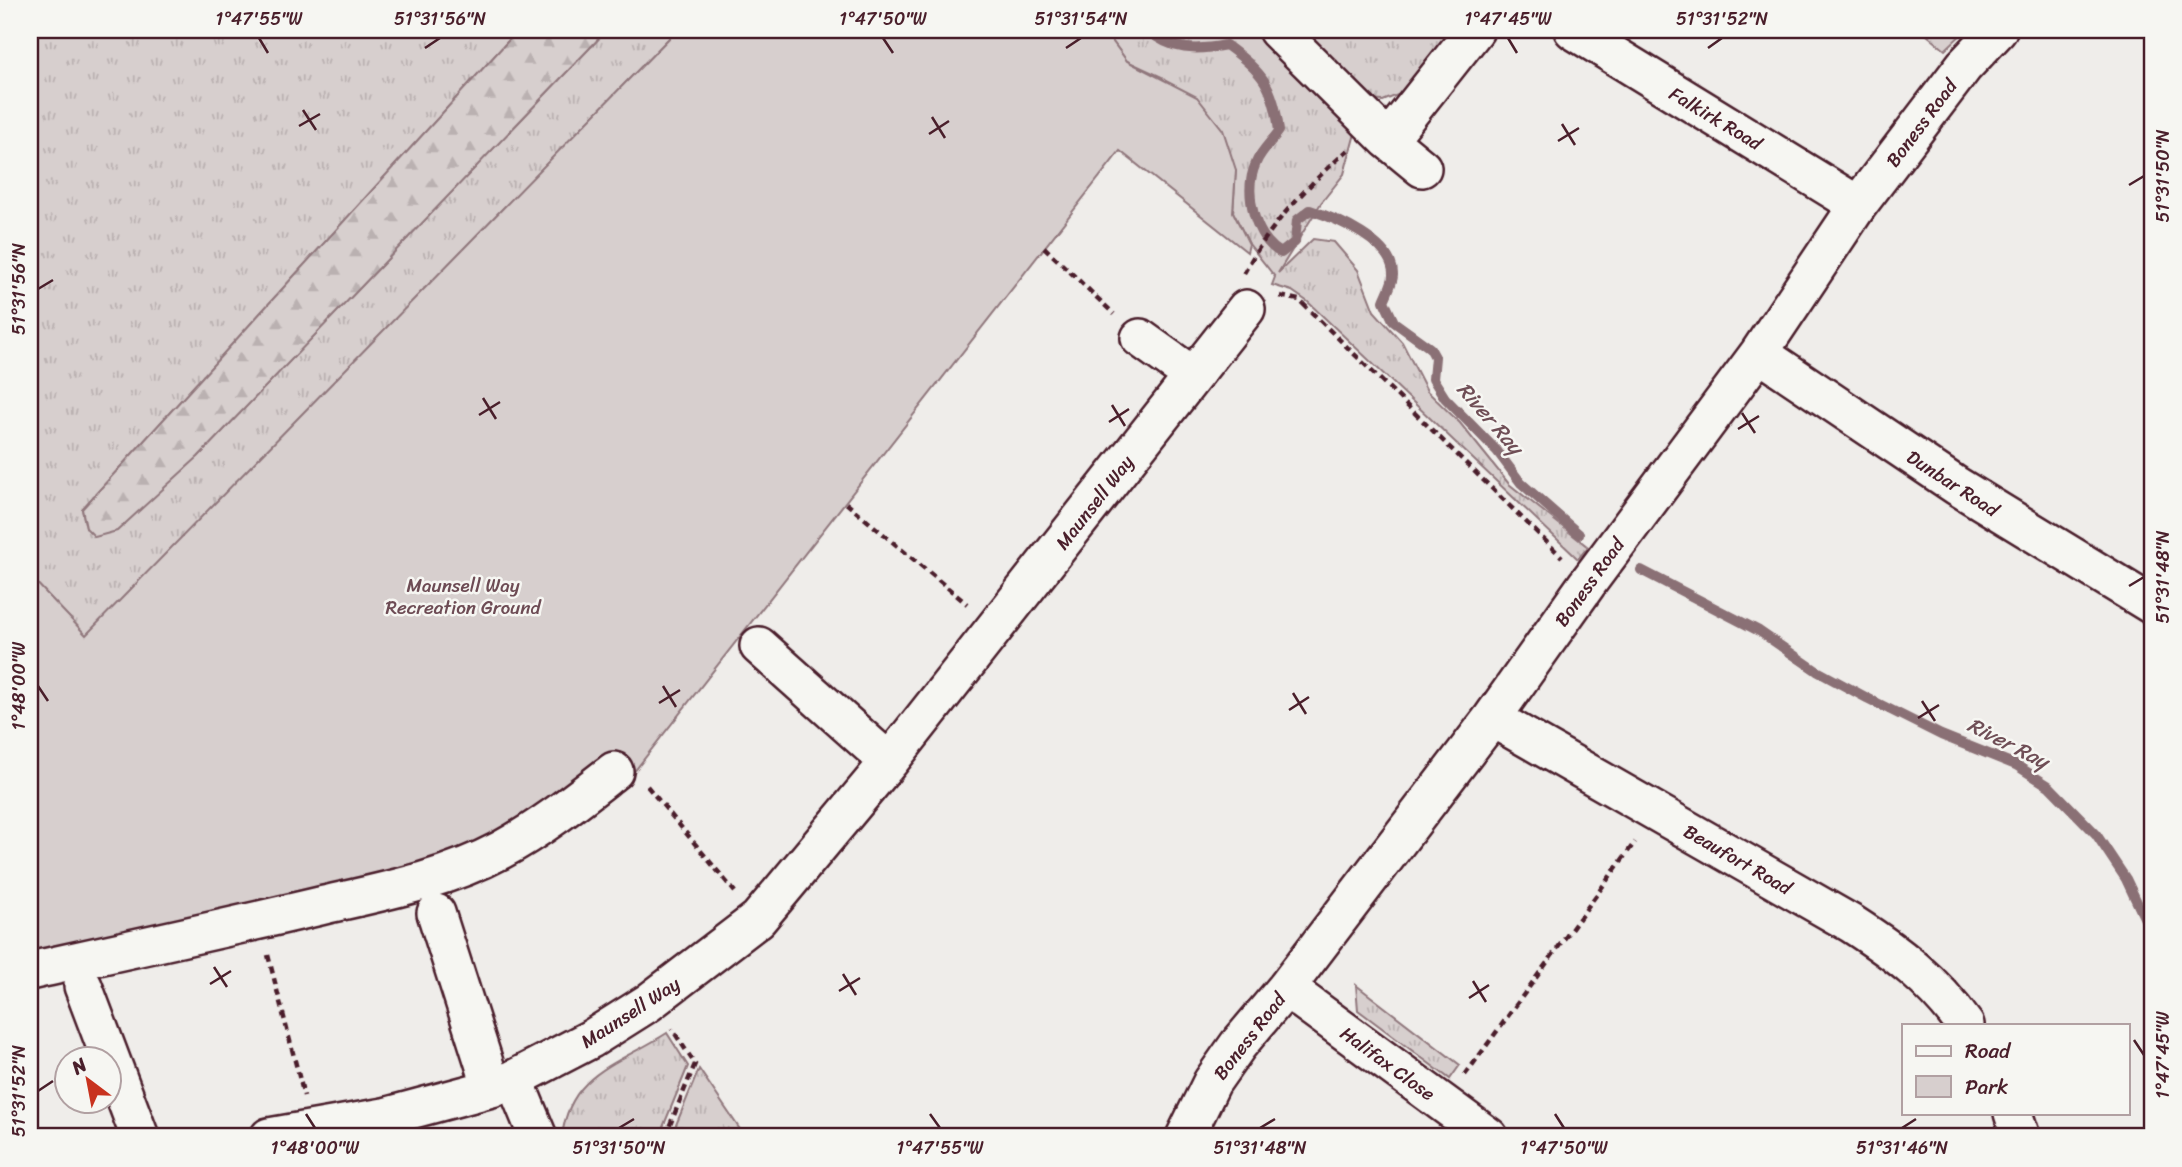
<svg xmlns="http://www.w3.org/2000/svg" width="2182" height="1167" viewBox="0 0 2182 1167" font-family="Sriracha,sans-serif">
  <style>
    .grass { fill: url(#grass-tufts); stroke: #90777c; stroke-width: 2 }
    .forest { fill: url(#forest-firs); stroke: #90777c; stroke-width: 2 }
    .park { fill: #d7cfce; stroke: #90777c; stroke-width: 2 }
    .lines { fill: none; stroke-linecap: round; stroke-linejoin: round }
    .stream { stroke: #8a6f74; stroke-width: 10 }
    .minor-casing { stroke: #4a1f2b; stroke-width: 42 }
    .path { stroke: #4a1f2b; stroke-width: 4.5; stroke-dasharray: 7 5; stroke-linecap: butt }
    .minor { stroke: #f6f6f2; stroke-width: 37 }
    .ticks { fill: none; stroke: #4a1f2b; stroke-width: 2.5 }
    .labels { text-anchor: middle; stroke-width: 5; stroke-linejoin: round; paint-order: stroke }
    .street-label { font-size: 19px; fill: #4a1f2b; stroke: #f6f6f2 }
    .park-label { font-size: 19px; fill: #6d4b54; stroke: #f6f6f2 }
    .water-label { font-size: 21px; font-style: italic; fill: #6f4e56; stroke: #f6f6f2 }
    .neatline { fill: none; stroke: #4a1f2b; stroke-width: 2.5 }
    .ticks-label { font-size: 18px; text-anchor: middle; fill: #4a1f2b }
  </style>
  <defs>
    <pattern id="grass-tufts" width="24" height="20" patternUnits="userSpaceOnUse" patternTransform="scale(1.75)"><rect width="24" height="20" fill="#d7cfce"/><path d="M3 7l-1-3M5 7V3M7 7l1-3M15 17l-1-3M17 17v-4M19 17l1-3" fill="none" stroke="#bab1b1"/></pattern>
    <pattern id="forest-firs" width="22" height="20" patternUnits="userSpaceOnUse" patternTransform="scale(1.75)"><rect width="22" height="20" fill="#d7cfce"/><path d="M5 1l3.5 6h-7zM16 11l3.5 6h-7z" fill="#bab1b1"/></pattern>
  </defs>
  <rect width="100%" height="100%" fill="#efedea"/>
  <filter id="ink" filterUnits="userSpaceOnUse"><feTurbulence type="fractalNoise" baseFrequency=".0143" numOctaves="2"/><feDisplacementMap in="SourceGraphic" scale="14" xChannelSelector="R" yChannelSelector="G"/><feConvolveMatrix kernelMatrix="1 2 1 2 8 2 1 2 1" color-interpolation-filters="sRGB"/></filter>
  <g filter="url(#ink)">
    <!-- grass -->
    <path class="grass" d="M 30,30 L 518,30 L 82,509 L 86,528 L 198,457 L 607,30 L 677,30 L 86,636 L 30,576 Z
      M 1104,30 L 1264,30 L 1357,126 L 1344,174 L 1321,203 L 1278,273 L 1313,239 L 1334,242 L 1358,270 L 1374,311 L 1402,342 L 1427,391 L 1460,423 L 1509,484 L 1588,547 L 1578,559 L 1308,302 L 1292,291 L 1272,285 L 1275,277 L 1249,244 L 1233,212 L 1236,170 L 1162,77 L 1127,61 Z
      M 1292,30 L 1452,30 L 1405,92 L 1383,101 L 1368,100 Z
      M 1356,985 L 1460,1065 L 1450,1079 L 1358,1010 Z
      M 667,1033 L 688,1066 L 659,1137 L 562,1137 C 569,1073 619,1064 667,1033 Z
      M 699,1069 L 741,1131 L 735,1137 L 671,1137 Z"/>
    <!-- forest -->
    <path class="forest" d="M 518,30 L 607,30 L 198,457 L 117,531 L 95,537 L 86,528 L 82,509 Z
      M 1921,30 L 1966,30 L 1945,50 Z"/>
    <!-- park -->
    <path class="park" d="M 677,30 L 1104,30 L 1127,61 L 1197,97 L 1223,130 L 1236,170 L 1233,212 L 1249,244 L 1247,252 L 1120,151 L 630,777 L 547,837 L 30,982 L 30,576 L 86,635 Z"/>
    <g class="lines">
      <!-- stream -->
      <path class="stream" d="M 1148,30 C 1171,51 1196,51 1226,45 C 1262,71 1274,86 1279,131 C 1272,141 1260,152 1256,163 C 1243,192 1254,237 1281,253 L 1295,242 L 1297,220 L 1310,210 C 1335,218 1394,242 1393,275 C 1393,283 1387,293 1384,301 L 1394,322 L 1430,348 L 1435,357 L 1433,379 L 1445,398 L 1497,451 L 1521,483 L 1579,534
        M 1641,570 L 1759,631 L 1817,671 L 1867,698 L 1941,735 L 2016,765 L 2049,786 L 2096,834 L 2126,879 L 2152,934"/>
      <defs>
        <path id="minor" d="M 1277,30 L 1388,140
          M 1573,30 L 1858,205
          M 1422,168 L 1388,140 L 1475,30
          M 1140,338 L 1193,376
          M 1759,353 L 1957,486 L 2152,605
          M 759,646 L 889,762
          M 1492,718 L 1852,924 C 1897,953 1934,981 1965,1025
          M 436,913 L 492,1088
          M 30,971 C 126,950 223,929 320,906 C 381,892 445,880 501,850 C 542,828 578,799 614,771
          M 83,986 L 140,1137
          M 1286,988 L 1489,1137
          M 514,1079 L 538,1137
          M 2013,1113 L 2021,1137
          M 269,1137 L 384,1117 L 492,1088 L 514,1079 L 591,1039 L 648,1003 L 758,919 L 889,762 L 1246,309
          M 1185,1137 L 1212,1082 L 1238,1045 L 1286,988 L 1492,718 L 1587,584 L 1759,353 L 1858,205 L 1964,66 L 1998,30"/>
      </defs>
      <!-- minor casing -->
      <use href="#minor" class="minor-casing"/>
      <!-- path -->
      <path class="path" d="M 1044,247 L 1114,314
        M 1244,273 C 1271,223 1306,187 1348,150
        M 1280,296 L 1299,300 L 1562,557
        M 846,503 L 967,604
        M 647,786 L 735,892
        M 268,955 L 304,1096
        M 1465,1075 L 1635,842
        M 665,1137 L 695,1064 L 672,1029"/>
      <!-- minor -->
      <use href="#minor" class="minor"/>
    </g>
  </g>
  <!-- ticks -->
  <path class="ticks" d="M 259,38 L 268,53M 883,38 L 893,53M 1508,38 L 1517,53M 425,48 L 440,38M 1066,48 L 1081,38M 1708,48 L 1722,38M 303,110 L 316,130M 932,117 L 945,138M 1562,124 L 1575,145M 299,126 L 320,114M 929,134 L 949,121M 1558,141 L 1579,128M 2129,185 L 2144,176M 38,289 L 53,280M 483,398 L 496,419M 1112,405 L 1125,426M 1742,413 L 1755,433M 479,415 L 500,402M 1109,422 L 1129,409M 1738,429 L 1759,416M 2129,586 L 2144,577M 38,686 L 48,701M 663,686 L 676,707M 1293,693 L 1306,714M 1922,701 L 1935,721M 659,703 L 680,690M 1289,710 L 1309,697M 1918,718 L 1939,705M 214,967 L 227,987M 843,974 L 856,995M 1473,981 L 1486,1002M 210,984 L 231,971M 839,991 L 860,978M 1469,998 L 1489,985M 2134,1040 L 2144,1055M 38,1091 L 53,1081M 306,1114 L 315,1128M 930,1114 L 940,1128M 1555,1114 L 1564,1128M 619,1128 L 634,1119M 1260,1128 L 1275,1119M 1902,1128 L 1916,1119"/>
  <g class="labels">
    <!-- street labels -->
    <g class="street-label">
      <text transform="translate(1716 118) rotate(31)" y="7">Falkirk Road</text>
      <text transform="translate(1921 123) rotate(-53)" y="7">Boness Road</text>
      <text transform="translate(1953 483) rotate(33)" y="7">Dunbar Road</text>
      <text transform="translate(1094 502) rotate(-52)" y="7">Maunsell Way</text>
      <text transform="translate(1589 582) rotate(-54)" y="7">Boness Road</text>
      <text transform="translate(1738 859) rotate(30)" y="7">Beaufort Road</text>
      <text transform="translate(630 1012) rotate(-33)" y="7">Maunsell Way</text>
      <text transform="translate(1249 1036) rotate(-52)" y="7">Boness Road</text>
      <text transform="translate(1388 1063) rotate(36)" y="7">Halifax Close</text>
    </g>
    <!-- park labels -->
    <g class="park-label">
      <text x="463" y="592">Maunsell Way<tspan x="463" dy="22">Recreation Ground</tspan></text>
    </g>
    <!-- water labels -->
    <g class="water-label">
      <text transform="translate(1490 418) rotate(49)" y="7">River Ray</text>
      <text transform="translate(2008 743) rotate(27)" y="7">River Ray</text>
    </g>
  </g>
  <!-- margin -->
  <rect width="2182" height="1167" fill="none" stroke="#f6f6f2" stroke-width="77"/>
  <!-- legend -->
  <rect x="1902" y="1024" width="228" height="91" fill="#f6f6f2" stroke="#b1a0a2" stroke-width="2"/>
  <rect x="1916" y="1046" width="35" height="10" fill="#f6f6f2" stroke="#b1a0a2" stroke-width="2"/>
  <text x="1965" y="1058" font-size="21" fill="#4a1f2b">Road</text>
  <rect x="1916" y="1076" width="35" height="21" fill="#d7cfce" stroke="#b1a0a2" stroke-width="2"/>
  <text x="1965" y="1094" font-size="21" fill="#4a1f2b">Park</text>
  <!-- north arrow -->
  <g transform="translate(88 1080) rotate(328)"><circle r="33" fill="#f6f6f2" stroke="#b1a0a2" stroke-width="2"/>
  <path d="M0-5L12 26L0 18L-12 26Z" fill="#c8321e"/>
  <text y="-10" font-size="19" font-weight="bold" text-anchor="middle" fill="#4a1f2b">N</text>
  </g>
  <rect x="38" y="38" width="2106" height="1090" class="neatline"/>
  <g class="ticks-label">
    <text x="259" y="25">1°47'55"W</text>
    <text x="440" y="25">51°31'56"N</text>
    <text x="883" y="25">1°47'50"W</text>
    <text x="1081" y="25">51°31'54"N</text>
    <text x="1508" y="25">1°47'45"W</text>
    <text x="1722" y="25">51°31'52"N</text>
    <text transform="translate(2163 176) rotate(-90)" y="6">51°31'50"N</text>
    <text transform="translate(19 289) rotate(-90)" y="6">51°31'56"N</text>
    <text transform="translate(2163 577) rotate(-90)" y="6">51°31'48"N</text>
    <text transform="translate(19 686) rotate(-90)" y="6">1°48'00"W</text>
    <text transform="translate(2163 1055) rotate(-90)" y="6">1°47'45"W</text>
    <text transform="translate(19 1091) rotate(-90)" y="6">51°31'52"N</text>
    <text x="315" y="1154">1°48'00"W</text>
    <text x="619" y="1154">51°31'50"N</text>
    <text x="940" y="1154">1°47'55"W</text>
    <text x="1260" y="1154">51°31'48"N</text>
    <text x="1564" y="1154">1°47'50"W</text>
    <text x="1902" y="1154">51°31'46"N</text>
  </g>
</svg>
